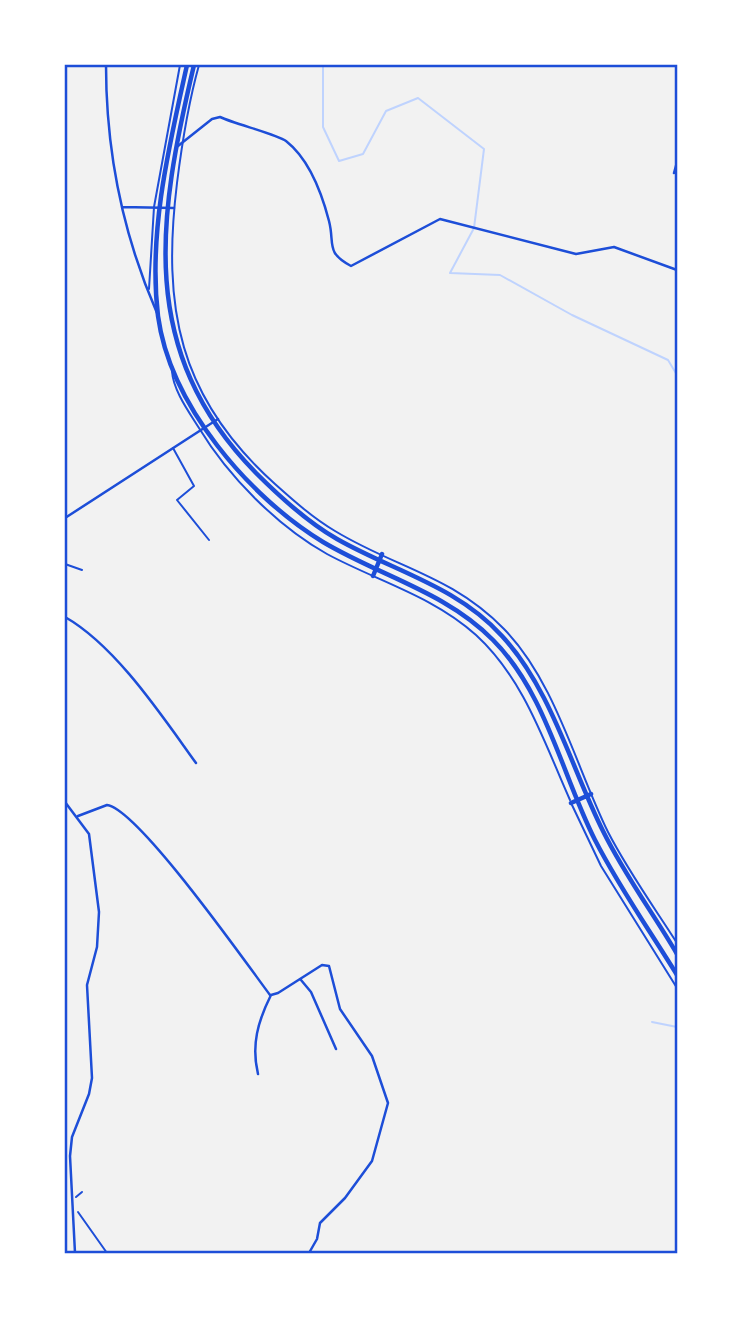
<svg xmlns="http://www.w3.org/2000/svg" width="742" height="1318" viewBox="0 0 742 1318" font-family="Rubik,sans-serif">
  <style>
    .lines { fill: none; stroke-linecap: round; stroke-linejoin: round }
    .stream { stroke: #bfd3fe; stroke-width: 2 }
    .path { stroke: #1d4ed8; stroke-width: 2 }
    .service { stroke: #1d4ed8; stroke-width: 2 }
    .minor { stroke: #1d4ed8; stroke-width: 2.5 }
    .secondary { stroke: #1d4ed8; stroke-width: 4.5 }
    .neatline { fill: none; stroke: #1d4ed8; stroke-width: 2.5 }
  </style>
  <rect width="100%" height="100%" fill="#f2f2f2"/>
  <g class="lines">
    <!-- stream -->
    <path class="stream" d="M 323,65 L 323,127 L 339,161 L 363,154 L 386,111 L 418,98 L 484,149 L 474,228 L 450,273 L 500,275 L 572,315 L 668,360 L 677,375
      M 652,1022 L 677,1027"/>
    <!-- path -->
    <path class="path" d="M 76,1197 L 82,1192
      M 78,1212 L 107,1253"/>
    <!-- service -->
    <path class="service" d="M 199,65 C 188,104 182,143 177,183 C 162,307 178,397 275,484 C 294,501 313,518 335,531 C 396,568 451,575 504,629 C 555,681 576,767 608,832 C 628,871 654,907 677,943
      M 149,289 L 154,207 L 180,65
      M 172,371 C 173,390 189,412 199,428 C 228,476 277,526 327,554 C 377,581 433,596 476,635 C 524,679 544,742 570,800
      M 173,448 L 194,486 L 177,500 L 209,540
      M 65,564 L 82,570
      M 572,805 L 601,866 L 677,988"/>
    <!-- minor -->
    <path class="minor" d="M 106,65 C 106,150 123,235 157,313
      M 675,65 L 677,66
      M 178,146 L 212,119 L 220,117 C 235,124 276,134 286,141 C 309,159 322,194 329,221 C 335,244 325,252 351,266 L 440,219 L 576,254 L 614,247 L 677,270
      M 674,173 L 677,162
      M 122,207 L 174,208
      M 65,518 L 218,419
      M 65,617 C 116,646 162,716 196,763
      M 65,802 L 89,834 L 99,912 L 97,947 L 87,985 L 92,1078 L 89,1094 L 72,1137 L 70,1156 L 75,1253
      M 78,816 L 107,805 C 138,809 246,963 270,995
      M 301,980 L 311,992 L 336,1049
      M 271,995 L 278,993 L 322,965 L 329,966 L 340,1009 L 372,1056 L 388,1103 L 372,1161 L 345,1198 L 320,1223 L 317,1239 L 309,1253
      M 258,1074 C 251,1045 258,1021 271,995"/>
    <!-- secondary -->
    <path class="secondary" d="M 187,65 C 169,146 148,233 158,316 C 170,405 249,497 323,542 C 380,576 446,592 493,640 C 546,693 562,775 595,840 C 619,887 650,931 677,975
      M 194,65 C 158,217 136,351 256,473 C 280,497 307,522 337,539 C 393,571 457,586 502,636 C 551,689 571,767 603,831 C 624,874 653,913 677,954
      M 373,576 L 382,554
      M 571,803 L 591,794"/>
  </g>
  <!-- border -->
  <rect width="742" height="1318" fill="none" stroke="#ffffff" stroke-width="133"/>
  <rect x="66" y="66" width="610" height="1186" class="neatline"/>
</svg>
